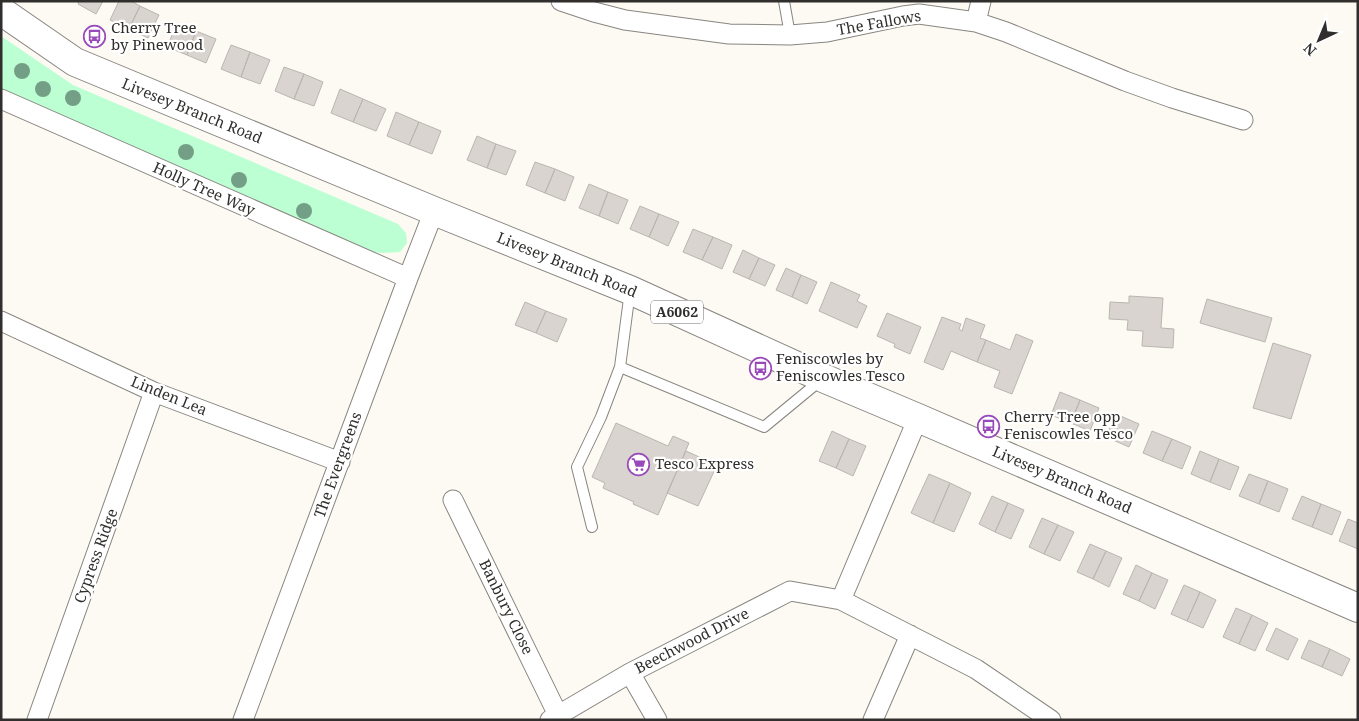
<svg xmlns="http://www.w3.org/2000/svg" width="1359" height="721" viewBox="0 0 1359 721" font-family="'Noto Serif',serif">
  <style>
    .green { fill: #bcffd3 }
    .building { fill: #d9d4cf; stroke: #bab5b0 }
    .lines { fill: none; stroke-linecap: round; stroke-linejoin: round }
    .service-casing { stroke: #898681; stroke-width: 12 }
    .minor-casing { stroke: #898681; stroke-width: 21 }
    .primary-casing { stroke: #898681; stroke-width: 30 }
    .service { stroke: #fff; stroke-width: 10 }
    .minor { stroke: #fff; stroke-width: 19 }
    .primary { stroke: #fff; stroke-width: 28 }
    .tree { fill: #749f87 }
    .labels { text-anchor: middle; stroke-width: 4.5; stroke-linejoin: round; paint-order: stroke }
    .shield { fill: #fff; stroke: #6e6d6c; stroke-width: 1 }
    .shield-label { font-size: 14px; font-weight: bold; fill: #302f2d }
    .street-label { font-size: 15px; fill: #302f2d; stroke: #fff }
    .poi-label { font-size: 15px; fill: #302f2d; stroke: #fff; text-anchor: start }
  </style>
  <rect width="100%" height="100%" fill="#fdfaf3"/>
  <!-- green -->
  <path class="green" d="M 1,36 L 73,85 L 398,224 L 406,233 L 407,243 L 400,252 L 384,253 L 369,252 L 1,91 Z"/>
  <!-- building -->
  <path class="building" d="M 79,1 L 103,1 L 96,14 L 78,4 Z
    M 119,1 L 131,1 L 140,6 L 129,29 L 110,20 Z
    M 140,6 L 159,15 L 148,38 L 129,29 Z
    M 177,23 L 196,31 L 187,55 L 167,47 Z
    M 196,31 L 216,39 L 206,63 L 187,55 Z
    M 231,45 L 250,52 L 241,77 L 221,69 Z
    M 250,52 L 270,60 L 260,84 L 241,77 Z
    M 284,67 L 304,74 L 294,99 L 275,91 Z
    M 304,74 L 323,82 L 314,106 L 294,99 Z
    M 340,89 L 363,99 L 353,122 L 331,113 Z
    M 363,99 L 386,109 L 376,131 L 353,122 Z
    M 396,112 L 419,122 L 409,145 L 387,136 Z
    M 419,122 L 441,131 L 432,154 L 409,145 Z
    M 477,136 L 496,144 L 487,168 L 467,160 Z
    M 496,144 L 516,151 L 506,175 L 487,168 Z
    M 535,162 L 555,169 L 545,193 L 526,185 Z
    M 555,169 L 574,177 L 565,201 L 545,193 Z
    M 589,184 L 608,192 L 599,216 L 579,208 Z
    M 608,192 L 628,200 L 618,224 L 599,216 Z
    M 640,206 L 659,214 L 649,237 L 630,229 Z
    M 659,214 L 679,222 L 668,246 L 649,237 Z
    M 693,229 L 713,237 L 702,260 L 683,252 Z
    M 713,237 L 732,245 L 722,269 L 702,260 Z
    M 743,250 L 759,258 L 749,279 L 733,272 Z
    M 759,258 L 775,265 L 765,286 L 749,279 Z
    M 786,268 L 801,275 L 792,297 L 776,290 Z
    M 801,275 L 817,282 L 807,304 L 792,297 Z
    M 831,282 L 860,295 L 857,301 L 867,306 L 857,328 L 819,311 Z
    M 1129,296 L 1163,298 L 1161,328 L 1174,329 L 1173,348 L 1142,346 L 1143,331 L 1127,330 L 1128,320 L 1109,319 L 1110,302 L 1129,303 Z
    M 1207,299 L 1272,318 L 1265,342 L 1200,323 Z
    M 525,302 L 546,311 L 536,333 L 515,325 Z
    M 546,311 L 567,319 L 557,342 L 536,333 Z
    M 887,313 L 921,327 L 910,354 L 894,347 L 895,344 L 877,336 Z
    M 942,317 L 961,324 L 959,329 L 962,331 L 966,318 L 985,325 L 980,338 L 986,340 L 977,362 L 951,351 L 943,370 L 924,362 Z
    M 1016,334 L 1033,341 L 1012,394 L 994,387 L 1000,371 L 977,362 L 986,340 L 1010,350 Z
    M 1273,343 L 1311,355 L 1291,419 L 1253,408 Z
    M 1060,392 L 1080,400 L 1071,423 L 1051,415 Z
    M 1080,400 L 1099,408 L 1090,431 L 1071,423 Z
    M 1116,414 L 1139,424 L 1129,447 L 1106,437 Z
    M 616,423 L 668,446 L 673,436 L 689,443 L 658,515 L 633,504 L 634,502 L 603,488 L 605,483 L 592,477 Z
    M 832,431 L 849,439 L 836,468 L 819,461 Z
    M 1152,431 L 1172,439 L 1162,461 L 1143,453 Z
    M 849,439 L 866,446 L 853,476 L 836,468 Z
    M 1172,439 L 1191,447 L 1182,469 L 1162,461 Z
    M 686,451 L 717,465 L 698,506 L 667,493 Z
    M 1200,451 L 1219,459 L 1210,482 L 1191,474 Z
    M 1219,459 L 1239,467 L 1230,490 L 1210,482 Z
    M 929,474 L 950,483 L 933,523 L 911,513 Z
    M 1249,474 L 1268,481 L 1259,504 L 1239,496 Z
    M 1268,481 L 1288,489 L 1279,512 L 1259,504 Z
    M 950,483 L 971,493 L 954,532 L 933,523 Z
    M 992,496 L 1008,503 L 995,532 L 979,524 Z
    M 1302,496 L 1321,504 L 1312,527 L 1292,519 Z
    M 1008,503 L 1024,510 L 1011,539 L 995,532 Z
    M 1321,504 L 1341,512 L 1332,535 L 1312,527 Z
    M 1042,518 L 1058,525 L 1044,554 L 1029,547 Z
    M 1348,519 L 1358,523 L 1358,549 L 1339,541 Z
    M 1058,525 L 1074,532 L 1060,561 L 1044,554 Z
    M 1090,544 L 1106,551 L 1093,579 L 1077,572 Z
    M 1106,551 L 1122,558 L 1109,587 L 1093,579 Z
    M 1136,565 L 1152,573 L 1139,601 L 1123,594 Z
    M 1152,573 L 1168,580 L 1155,609 L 1139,601 Z
    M 1184,585 L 1200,592 L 1187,621 L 1171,614 Z
    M 1200,592 L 1216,600 L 1203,628 L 1187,621 Z
    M 1236,608 L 1252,615 L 1239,644 L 1223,637 Z
    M 1252,615 L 1268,623 L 1255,651 L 1239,644 Z
    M 1276,628 L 1298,639 L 1288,660 L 1266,650 Z
    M 1309,640 L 1330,649 L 1322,667 L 1301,658 Z
    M 1330,649 L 1350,659 L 1342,676 L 1322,667 Z"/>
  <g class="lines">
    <defs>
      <path id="service" d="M 784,1 L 790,35
        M 630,291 L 620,367 L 764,427 L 821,380
        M 592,527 L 577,467 L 601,417 L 620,367"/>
      <path id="minor" d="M 561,1 L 594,12 L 625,20 L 729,34 L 790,35 L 827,32 L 903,16 L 919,14 L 976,22 L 1006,32 L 1125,81 L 1172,98 L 1243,120
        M 976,22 L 981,1
        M 1,99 L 408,278
        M 1,321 L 154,392 L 340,462
        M 453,500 L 558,715
        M 841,600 L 918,418
        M 630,673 L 657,720
        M 37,720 L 154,392
        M 243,720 L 408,278 L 434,211
        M 550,720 L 630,673 L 790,591 L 841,600 L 976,669 L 1051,720
        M 873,720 L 910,635"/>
      <path id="primary" d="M 1,11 L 75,62 L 434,211 L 630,290 L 823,378 L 918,418 L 1358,608"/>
    </defs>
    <!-- service casing -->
    <use href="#service" class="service-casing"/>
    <!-- minor casing -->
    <use href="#minor" class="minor-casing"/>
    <!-- primary casing -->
    <use href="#primary" class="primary-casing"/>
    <!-- service -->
    <use href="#service" class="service"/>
    <!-- minor -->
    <use href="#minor" class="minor"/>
    <!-- primary -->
    <use href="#primary" class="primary"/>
  </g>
  <!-- trees -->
  <g class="tree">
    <circle cx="22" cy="71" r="8"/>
    <circle cx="43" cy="89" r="8"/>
    <circle cx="73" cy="98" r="8"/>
    <circle cx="186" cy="152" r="8"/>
    <circle cx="239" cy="180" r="8"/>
    <circle cx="304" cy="211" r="8"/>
  </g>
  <!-- icons -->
  <defs>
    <symbol id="bus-ring" viewBox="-11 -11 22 22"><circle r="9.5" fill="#fff" stroke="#984aba" stroke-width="1.5"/><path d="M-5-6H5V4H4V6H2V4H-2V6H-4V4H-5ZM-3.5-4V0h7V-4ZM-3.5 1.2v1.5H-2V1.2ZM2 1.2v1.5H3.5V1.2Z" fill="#984aba"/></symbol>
    <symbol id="supermarket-ring" viewBox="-11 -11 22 22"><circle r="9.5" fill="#fff" stroke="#984aba" stroke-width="1.5"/><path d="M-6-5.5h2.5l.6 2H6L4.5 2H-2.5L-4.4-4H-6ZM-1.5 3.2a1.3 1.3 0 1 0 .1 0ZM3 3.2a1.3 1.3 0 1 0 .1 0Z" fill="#984aba"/></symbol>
  </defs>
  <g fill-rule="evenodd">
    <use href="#bus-ring" x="82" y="24" width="25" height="25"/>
    <use href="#bus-ring" x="748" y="356" width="25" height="25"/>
    <use href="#bus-ring" x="976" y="414" width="25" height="25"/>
    <use href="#supermarket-ring" x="626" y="452" width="25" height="25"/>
  </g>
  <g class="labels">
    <!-- shield labels -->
    <rect class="shield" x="651" y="300.5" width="52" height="23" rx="4"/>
    <g class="shield-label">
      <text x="677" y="317">A6062</text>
    </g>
    <!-- street labels -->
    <g class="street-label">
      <text transform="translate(879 23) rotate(-10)" y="5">The Fallows</text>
      <text transform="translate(192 111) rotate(22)" y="5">Livesey Branch Road</text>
      <text transform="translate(204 189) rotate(24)" y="5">Holly Tree Way</text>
      <text transform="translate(567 265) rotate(22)" y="5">Livesey Branch Road</text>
      <text transform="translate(169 396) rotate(22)" y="5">Linden Lea</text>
      <text transform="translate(338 465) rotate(-70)" y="5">The Evergreens</text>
      <text transform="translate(1062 480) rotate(23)" y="5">Livesey Branch Road</text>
      <text transform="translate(96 556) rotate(-70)" y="5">Cypress Ridge</text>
      <text transform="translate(506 607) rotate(64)" y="5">Banbury Close</text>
      <text transform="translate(692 641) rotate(-27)" y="5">Beechwood Drive</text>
    </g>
    <!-- poi labels -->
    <g class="poi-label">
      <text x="111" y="33">Cherry Tree<tspan x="111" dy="17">by Pinewood</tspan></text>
      <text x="776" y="364">Feniscowles by<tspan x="776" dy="17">Feniscowles Tesco</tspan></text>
      <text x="1004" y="422">Cherry Tree opp<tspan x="1004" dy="17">Feniscowles Tesco</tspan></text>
      <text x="655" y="469">Tesco Express</text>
    </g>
  </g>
  <!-- border -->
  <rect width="1359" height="721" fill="none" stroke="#302f2d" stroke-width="5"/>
  <!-- north arrow -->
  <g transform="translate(1319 40) rotate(224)" stroke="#ffffff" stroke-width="4" paint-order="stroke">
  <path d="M0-4L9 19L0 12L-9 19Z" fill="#302f2d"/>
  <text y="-8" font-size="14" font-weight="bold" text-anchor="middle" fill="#302f2d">N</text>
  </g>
</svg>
